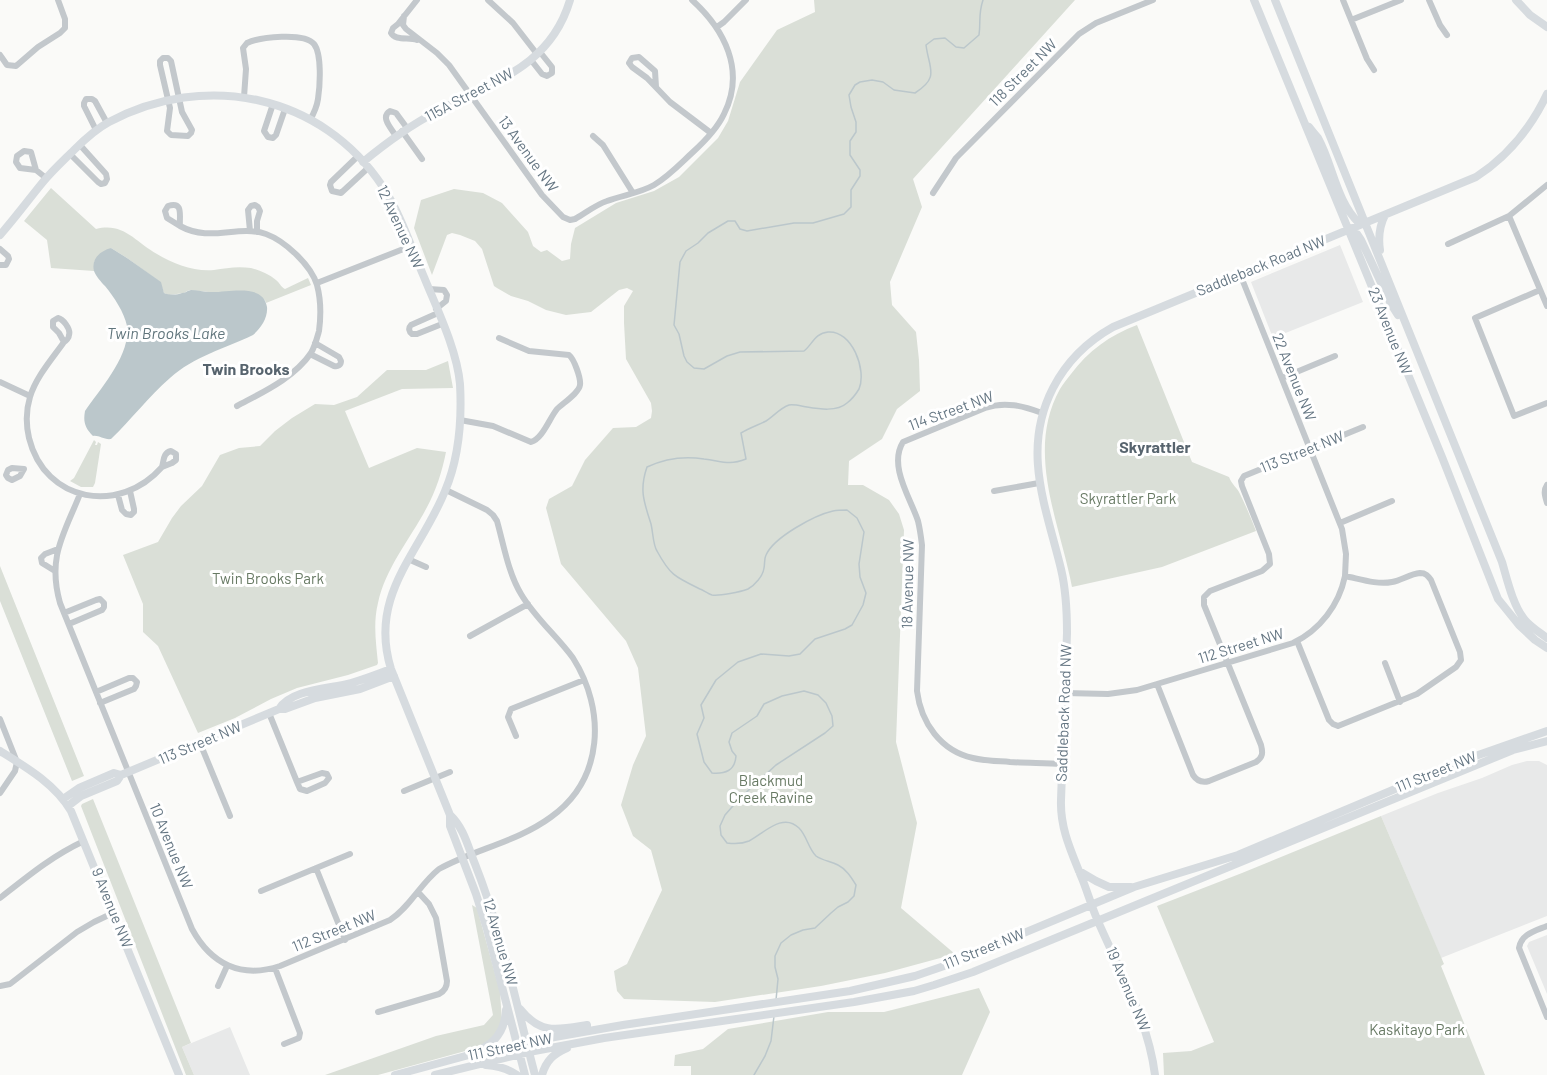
<svg xmlns="http://www.w3.org/2000/svg" width="1547" height="1075" viewBox="0 0 1547 1075" font-family="Barlow,sans-serif">
  <style>
    .built { fill: #e8e9e9 }
    .green { fill: #dadfd7 }
    .water { fill: #bbc7cb }
    .lines { fill: none; stroke-linecap: round; stroke-linejoin: round }
    .stream { stroke: #bbc7cb; stroke-width: 1.5 }
    .street { stroke: #c3c8cc; stroke-width: 6 }
    .secondary { stroke: #d6dbdf; stroke-width: 8 }
    .labels { text-anchor: middle; stroke-width: 6; stroke-linejoin: round; paint-order: stroke }
    .street-label { font-size: 15px; fill: #657683; stroke: #fff }
    .park-label { font-size: 15px; fill: #687a64; stroke: #fff }
    .water-label { font-size: 16px; font-style: italic; fill: #60757c; stroke: #fff }
    .neighbourhood-label { font-size: 16px; font-weight: bold; fill: #57646e; stroke: #fff }
  </style>
  <rect width="100%" height="100%" fill="#fafaf8"/>
  <!-- built -->
  <path class="built" d="M 1340,245 L 1363,302 L 1273,338 L 1251,282 Z
    M 1527,761 L 1539,761 L 1547,765 L 1547,916 L 1441,958 L 1381,816 L 1438,793 L 1482,778 L 1512,765 Z
    M 1547,935 L 1547,994 L 1527,946 L 1529,942 Z
    M 230,1027 L 250,1075 L 194,1075 L 182,1047 Z"/>
  <!-- green -->
  <path class="green" d="M 814,0 L 1075,0 L 913,179 L 922,207 L 890,282 L 892,305 L 916,332 L 919,360 L 920,391 L 897,409 L 882,439 L 849,461 L 848,485 L 863,485 L 889,500 L 899,514 L 904,530 L 896,742 L 917,823 L 901,908 L 955,954 L 885,973 L 821,986 L 715,1002 L 624,999 L 617,991 L 614,971 L 627,964 L 662,890 L 651,850 L 633,836 L 621,805 L 633,765 L 646,736 L 638,668 L 626,641 L 561,564 L 546,508 L 549,499 L 572,486 L 585,460 L 613,428 L 636,427 L 651,418 L 652,411 L 651,403 L 626,359 L 624,323 L 624,306 L 633,291 L 627,288 L 619,290 L 591,312 L 566,315 L 546,310 L 528,301 L 511,296 L 497,288 L 494,286 L 482,249 L 475,241 L 460,235 L 452,233 L 447,235 L 432,275 L 414,228 L 421,200 L 454,189 L 483,193 L 502,203 L 528,232 L 533,246 L 541,252 L 547,250 L 562,261 L 570,259 L 571,244 L 575,228 L 616,203 L 654,191 L 679,177 L 718,138 L 728,121 L 740,82 L 777,30 L 815,12 Z
    M 51,188 L 96,229 C 124,222 135,242 157,254 C 173,264 195,272 214,270 C 226,268 238,266 251,268 C 259,270 269,274 276,280 C 280,283 280,286 285,289 L 308,278 L 311,285 L 266,303 L 265,300 L 228,292 L 209,292 L 189,290 L 184,293 L 169,295 L 164,293 L 160,282 L 127,258 L 111,248 L 94,262 L 94,271 L 51,268 L 47,240 L 24,221 Z
    M 1137,325 L 1192,462 L 1229,477 C 1232,485 1237,487 1240,494 C 1246,506 1251,518 1256,531 L 1162,567 L 1072,587 C 1060,523 1025,452 1060,389 C 1063,384 1067,379 1071,374 C 1088,351 1110,335 1137,325 Z
    M 448,361 L 453,388 L 402,389 L 345,411 L 369,468 L 417,448 L 446,452 C 442,472 436,491 426,509 C 410,539 385,569 378,603 C 373,623 376,643 378,663 L 377,665 L 348,675 L 297,688 L 271,699 L 235,718 L 198,733 L 158,646 L 143,632 L 143,604 L 123,555 L 158,542 L 172,518 L 181,506 L 202,486 L 220,455 L 239,448 L 260,446 L 275,431 L 292,418 L 315,404 L 334,405 L 357,397 L 387,370 L 426,370 Z
    M 94,440 L 96,442 L 95,445 L 97,445 L 98,442 L 101,444 L 95,483 L 93,487 L 81,487 L 70,481 L 74,478 Z
    M 0,566 L 84,776 L 72,781 L 0,601 Z
    M 93,799 L 191,1043 L 182,1047 L 194,1075 L 186,1075 L 81,806 L 82,804 Z
    M 1381,816 L 1444,964 L 1441,966 L 1485,1075 L 1164,1075 L 1163,1053 L 1191,1051 L 1214,1042 L 1157,906 L 1242,873 Z
    M 472,905 L 477,908 L 500,992 L 502,1022 L 497,1034 L 487,1043 L 469,1050 L 378,1075 L 325,1075 L 436,1036 L 484,1025 L 493,1015 Z
    M 979,988 L 990,1012 L 962,1075 L 691,1075 L 691,1066 L 674,1066 L 675,1055 L 703,1049 L 728,1029 L 828,1012 L 884,1012 Z"/>
  <!-- water -->
  <path class="water" d="M 111,248 L 127,258 L 161,282 L 164,293 C 169,295 177,295 182,293 C 189,292 185,291 191,290 C 197,290 204,292 210,292 C 227,293 263,282 267,307 C 268,318 261,328 253,335 C 226,348 193,357 170,378 C 149,396 131,420 111,439 C 104,440 99,435 93,436 C 85,428 83,422 85,411 C 100,389 131,355 127,326 C 124,312 114,297 105,286 C 101,282 96,276 94,271 C 91,259 100,251 111,248 Z"/>
  <g class="lines">
    <!-- stream -->
    <path class="stream" d="M 776,1000 L 778,979 L 775,967 L 775,956 L 781,943 L 791,935 L 803,930 L 815,928 L 831,913 L 838,907 L 848,902 L 854,896 L 856,885 C 851,877 846,869 838,865 C 831,861 823,861 816,856 C 808,848 807,836 799,828 C 783,812 764,833 749,841 C 742,844 735,844 727,843 L 721,835 L 720,826 L 725,815 L 739,799 L 776,765 L 825,733 L 833,726 L 832,716 L 826,703 L 818,695 L 804,691 L 782,696 L 764,704 L 757,716 L 732,733 L 729,742 L 732,751 L 736,756 C 735,771 725,774 712,773 L 704,762 L 697,734 L 704,718 L 701,705 L 716,680 L 738,662 L 761,654 L 789,656 L 800,654 L 815,639 L 845,629 L 852,625 L 863,605 L 866,593 L 860,577 L 859,564 L 864,532 L 857,518 L 847,510 C 843,510 838,510 833,511 C 815,515 774,537 766,555 C 764,559 765,563 764,568 C 763,576 755,585 748,589 C 740,592 720,596 712,595 C 708,594 703,590 700,589 C 675,577 670,575 657,551 C 653,545 653,532 651,524 C 644,502 639,490 647,467 C 664,459 685,456 704,459 C 722,461 728,466 746,459 L 741,433 C 749,428 758,425 766,421 C 774,416 780,408 789,405 C 794,404 801,406 807,407 C 819,409 837,412 847,403 C 851,400 856,394 859,389 C 867,370 852,330 828,332 C 815,333 812,345 804,351 L 740,352 L 727,356 L 704,369 L 694,368 L 687,362 L 684,356 L 679,334 L 674,325 L 680,262 L 686,251 L 698,243 L 708,233 L 728,221 L 735,221 L 740,229 L 747,231 L 794,223 L 813,223 L 844,214 L 851,207 L 851,190 L 860,176 L 860,170 L 850,155 L 850,141 L 856,132 L 856,122 L 851,107 L 849,95 L 855,85 L 860,82 L 872,80 L 883,82 L 894,90 L 915,93 C 940,77 929,69 926,45 L 934,39 L 945,38 L 956,47 L 964,48 L 979,35 C 981,20 978,15 983,0
      M 754,1075 L 765,1056 L 771,1041 L 774,1016"/>
    <!-- street -->
    <path class="street" d="M 417,0 L 398,24 L 393,28 L 391,33 C 395,41 409,37 417,40
      M 488,0 L 513,23 L 537,54
      M 1343,0 L 1367,59 L 1374,70
      M 1429,0 L 1440,25 L 1447,35
      M 404,16 L 403,25 L 406,29 L 437,53 L 449,65 L 542,195 L 563,217 L 570,220 L 575,219 C 586,213 595,205 607,201 C 623,195 640,193 654,185 C 669,176 680,164 693,152 C 705,141 717,129 724,114 C 746,70 724,29 692,0
      M 1351,20 L 1401,0
      M 717,27 L 724,22 L 746,0
      M 0,55 L 7,65 L 16,66 L 38,47 L 60,33 L 65,28 L 65,19 L 58,0
      M 163,58 L 168,58 L 171,61 L 182,112 L 192,130 L 191,133 L 188,136 L 171,135 L 167,131 L 170,108 L 160,65 L 160,61 Z
      M 531,60 L 542,74 L 547,76 L 552,73 L 552,67 L 540,52
      M 656,87 L 655,71 L 639,57 L 632,58 L 629,63 L 632,67 L 647,78 L 670,102 L 711,133
      M 244,97 L 246,69 L 243,48 L 247,43 C 260,37 304,32 314,44 C 322,54 320,86 318,99 C 317,106 314,113 310,120
      M 273,104 L 264,131 L 268,137 L 273,138 L 276,135 L 285,109
      M 96,130 L 84,106 L 84,103 L 86,99 L 92,99 L 95,101 L 107,123
      M 402,131 L 422,159
      M 396,136 C 391,128 380,117 390,111 L 396,113 L 407,128
      M 593,136 L 603,145 L 633,193
      M 70,154 L 98,182 L 101,184 L 105,183 L 107,179 L 106,174 L 80,145
      M 358,156 L 331,182 L 330,185 L 332,191 L 341,193 L 368,168
      M 36,170 L 20,168 L 16,162 L 17,156 L 24,151 L 31,152 L 36,170 L 46,178
      M 933,193 L 956,158 L 1079,34 L 1096,23 L 1153,0
      M 1509,216 L 1547,306
      M 180,226 L 167,218 L 165,211 L 168,206 C 184,201 179,216 180,226 C 211,243 237,224 266,234 C 285,241 311,265 317,285 C 321,300 321,316 319,331 C 317,338 315,346 311,353 C 294,378 263,392 237,406
      M 250,231 L 248,210 L 251,206 L 255,205 L 258,207 L 260,211 L 257,221 L 257,232
      M 1448,244 L 1509,216 L 1547,185
      M 0,249 L 8,256 L 9,259 L 6,265 L 0,265
      M 1240,274 L 1342,529 L 1346,554 L 1345,576
      M 317,283 L 411,246
      M 429,289 L 444,290 L 447,295 L 446,301 L 436,309
      M 1540,290 L 1475,318 L 1514,416 L 1547,403
      M 438,313 L 411,325 C 408,328 409,332 412,334 L 417,334 L 442,324
      M 64,342 C 66,341 69,338 69,335 C 71,329 63,319 58,318 L 53,321 L 53,327 L 59,333 L 64,342 C 52,359 36,377 30,397 C 26,410 26,425 29,438 C 45,503 120,515 162,467
      M 310,354 L 334,366 C 338,367 341,365 341,361 L 339,357 L 315,343
      M 1282,378 L 1335,356
      M 0,382 L 30,396
      M 1042,413 C 1023,406 1005,401 985,408 L 903,442 C 888,466 911,499 918,521 C 920,529 921,537 922,545 L 917,691 C 921,723 941,751 973,758 C 985,761 998,761 1010,762 C 1027,763 1044,763 1062,764
      M 460,420 L 493,426 L 531,442 C 543,438 549,419 557,409 C 563,403 579,393 580,385 C 581,378 574,359 569,355 L 529,351 L 499,338
      M 171,451 L 176,454 L 176,460 L 172,463 L 162,467 C 164,460 163,453 171,451 Z
      M 12,468 L 24,469 L 20,476 L 12,480 L 8,478 L 6,475 L 8,470 Z
      M 1547,485 C 1543,491 1545,496 1547,503
      M 994,491 L 1039,483
      M 80,494 C 64,534 47,557 60,603 L 192,929 C 211,964 241,979 280,966 L 390,920 C 410,907 420,884 439,869 C 475,849 517,842 551,817 C 604,779 606,710 573,658 C 557,636 535,618 521,594 C 508,572 504,546 497,521 L 493,515 L 487,510 L 446,490
      M 118,495 L 122,510 L 126,514 L 131,515 L 134,512 L 134,509 L 130,491
      M 1340,523 L 1392,501
      M 408,559 L 426,567
      M 55,571 L 42,563 L 41,558 L 45,554 L 58,549
      M 64,613 L 96,600 L 100,599 L 104,603 L 104,607 L 102,610 L 69,624
      M 470,636 L 528,604
      M 1385,663 L 1400,702
      M 1157,684 L 1193,775 C 1197,781 1202,783 1209,781 L 1256,762 C 1263,757 1263,753 1261,745 L 1204,605 L 1204,597 L 1210,591 L 1262,571 L 1270,564 L 1269,554 L 1242,486 L 1241,481 L 1244,476 L 1363,427
      M 96,692 L 129,678 L 133,678 L 137,682 L 136,686 L 134,689 L 100,703
      M 1065,693 L 1108,694 L 1137,690 L 1293,643 C 1320,630 1339,605 1345,576 C 1360,579 1377,585 1392,582 C 1402,580 1410,574 1420,573 C 1426,573 1428,576 1431,580 L 1460,652 L 1461,660 L 1456,667 L 1417,694 L 1338,726 L 1333,724 L 1329,720 L 1297,641
      M 269,713 L 297,782 L 300,789 L 307,791 L 325,783 L 329,778 L 327,774 L 322,773 L 297,782
      M 0,719 L 17,762 L 15,771 L 0,793
      M 516,736 L 508,717 L 511,709 L 584,680
      M 200,743 L 230,816
      M 404,791 L 450,772
      M 316,868 L 345,940
      M 261,891 L 350,854
      M 0,898 C 28,876 52,856 84,841
      M 1547,926 C 1535,931 1521,934 1519,948 L 1547,1017
      M 275,968 L 300,1033 L 299,1038 L 284,1044
      M 0,986 L 10,984 L 77,932 L 94,922 L 113,913
      M 218,986 L 227,966
      M 378,1012 L 439,994 C 445,991 447,987 447,981 L 436,918 L 429,904 L 418,892"/>
    <!-- secondary -->
    <path class="secondary" d="M 1254,0 L 1442,457 L 1498,599 L 1519,625 L 1535,640 L 1547,648
      M 1275,0 L 1502,562 C 1507,579 1513,606 1525,620 C 1531,627 1539,632 1547,638
      M 1516,0 L 1530,15 L 1547,27
      M 1309,127 C 1312,131 1315,134 1318,138 C 1333,165 1336,201 1359,223 L 1365,223
      M 363,162 C 386,143 409,126 436,112 C 491,82 550,68 570,0
      M 1349,230 L 1357,234 L 1361,240 L 1391,304 L 1398,315
      M 0,235 C 15,218 29,199 43,182 C 53,170 64,160 74,150 C 85,139 96,129 109,122 C 205,71 322,94 383,187 C 401,215 411,247 424,277 C 437,309 457,350 460,384 C 462,420 459,458 445,491 C 420,553 368,595 391,669 L 450,815 C 464,828 468,847 475,864 C 502,932 516,1004 535,1075
      M 1380,250 C 1378,237 1379,227 1385,215
      M 279,709 C 291,689 330,689 351,683 C 365,679 378,674 391,669
      M 0,751 C 26,767 55,784 71,811 L 179,1075
      M 63,799 L 79,788 L 114,773 L 121,775
      M 68,806 L 81,796 L 117,781 L 121,775 L 279,709 L 285,709 L 315,698 L 360,689 L 394,676
      M 450,815 L 450,826 L 476,894 L 487,929 L 525,1075
      M 1079,871 L 1096,881 L 1109,887 L 1131,887
      M 520,1009 C 541,1035 557,1030 587,1025
      M 481,1049 C 498,1041 505,1028 506,1010
      M 486,1065 C 498,1066 507,1068 517,1075
      M 395,1075 L 469,1055 L 532,1041 L 623,1025 L 850,991 L 915,976 L 947,965 L 1134,887 L 1238,855 L 1464,760 L 1547,731
      M 435,1075 L 529,1052 L 604,1038 L 854,1002 L 914,991 L 934,985 L 973,972 L 1513,750 L 1547,741
      M 542,1075 C 546,1061 553,1054 567,1048
      M 1155,1075 C 1148,1019 1119,970 1097,919 C 1091,905 1087,890 1081,876 C 1071,851 1060,828 1061,800 L 1067,633 C 1067,611 1066,590 1061,569 C 1046,507 1021,450 1053,388 C 1067,361 1088,341 1113,327 L 1476,177 C 1508,156 1531,128 1547,94"/>
  </g>
  <g class="labels">
    <!-- street labels -->
    <g class="street-label">
      <text transform="translate(1023 73) rotate(-45)" y="5">118 Street NW</text>
      <text transform="translate(469 95) rotate(-28)" y="5">115A Street NW</text>
      <text transform="translate(528 154) rotate(54)" y="5">13 Avenue NW</text>
      <text transform="translate(400 227) rotate(65)" y="5">12 Avenue NW</text>
      <text transform="translate(1261 266) rotate(-22)" y="5">Saddleback Road NW</text>
      <text transform="translate(1390 331) rotate(68)" y="5">23 Avenue NW</text>
      <text transform="translate(1294 377) rotate(68)" y="5">22 Avenue NW</text>
      <text transform="translate(951 411) rotate(-20)" y="5">114 Street NW</text>
      <text transform="translate(1302 452) rotate(-22)" y="5">113 Street NW</text>
      <text transform="translate(908 584) rotate(-89)" y="5">18 Avenue NW</text>
      <text transform="translate(1241 646) rotate(-17)" y="5">112 Street NW</text>
      <text transform="translate(1064 713) rotate(-88)" y="5">Saddleback Road NW</text>
      <text transform="translate(200 743) rotate(-23)" y="5">113 Street NW</text>
      <text transform="translate(1436 772) rotate(-22)" y="5">111 Street NW</text>
      <text transform="translate(171 846) rotate(68)" y="5">10 Avenue NW</text>
      <text transform="translate(112 908) rotate(68)" y="5">9 Avenue NW</text>
      <text transform="translate(334 931) rotate(-22)" y="5">112 Street NW</text>
      <text transform="translate(500 942) rotate(74)" y="5">12 Avenue NW</text>
      <text transform="translate(984 949) rotate(-22)" y="5">111 Street NW</text>
      <text transform="translate(1128 989) rotate(67)" y="5">19 Avenue NW</text>
      <text transform="translate(510 1047) rotate(-12)" y="5">111 Street NW</text>
    </g>
    <!-- park labels -->
    <g class="park-label">
      <text x="1128" y="504">Skyrattler Park</text>
      <text x="268" y="584">Twin Brooks Park</text>
      <text x="771" y="786">Blackmud<tspan x="771" dy="17">Creek Ravine</tspan></text>
      <text x="1417" y="1035">Kaskitayo Park</text>
    </g>
    <!-- water labels -->
    <g class="water-label">
      <text x="166" y="339">Twin Brooks Lake</text>
    </g>
    <!-- neighbourhood labels -->
    <g class="neighbourhood-label">
      <text x="246" y="375">Twin Brooks</text>
      <text x="1155" y="453">Skyrattler</text>
    </g>
  </g>
</svg>
